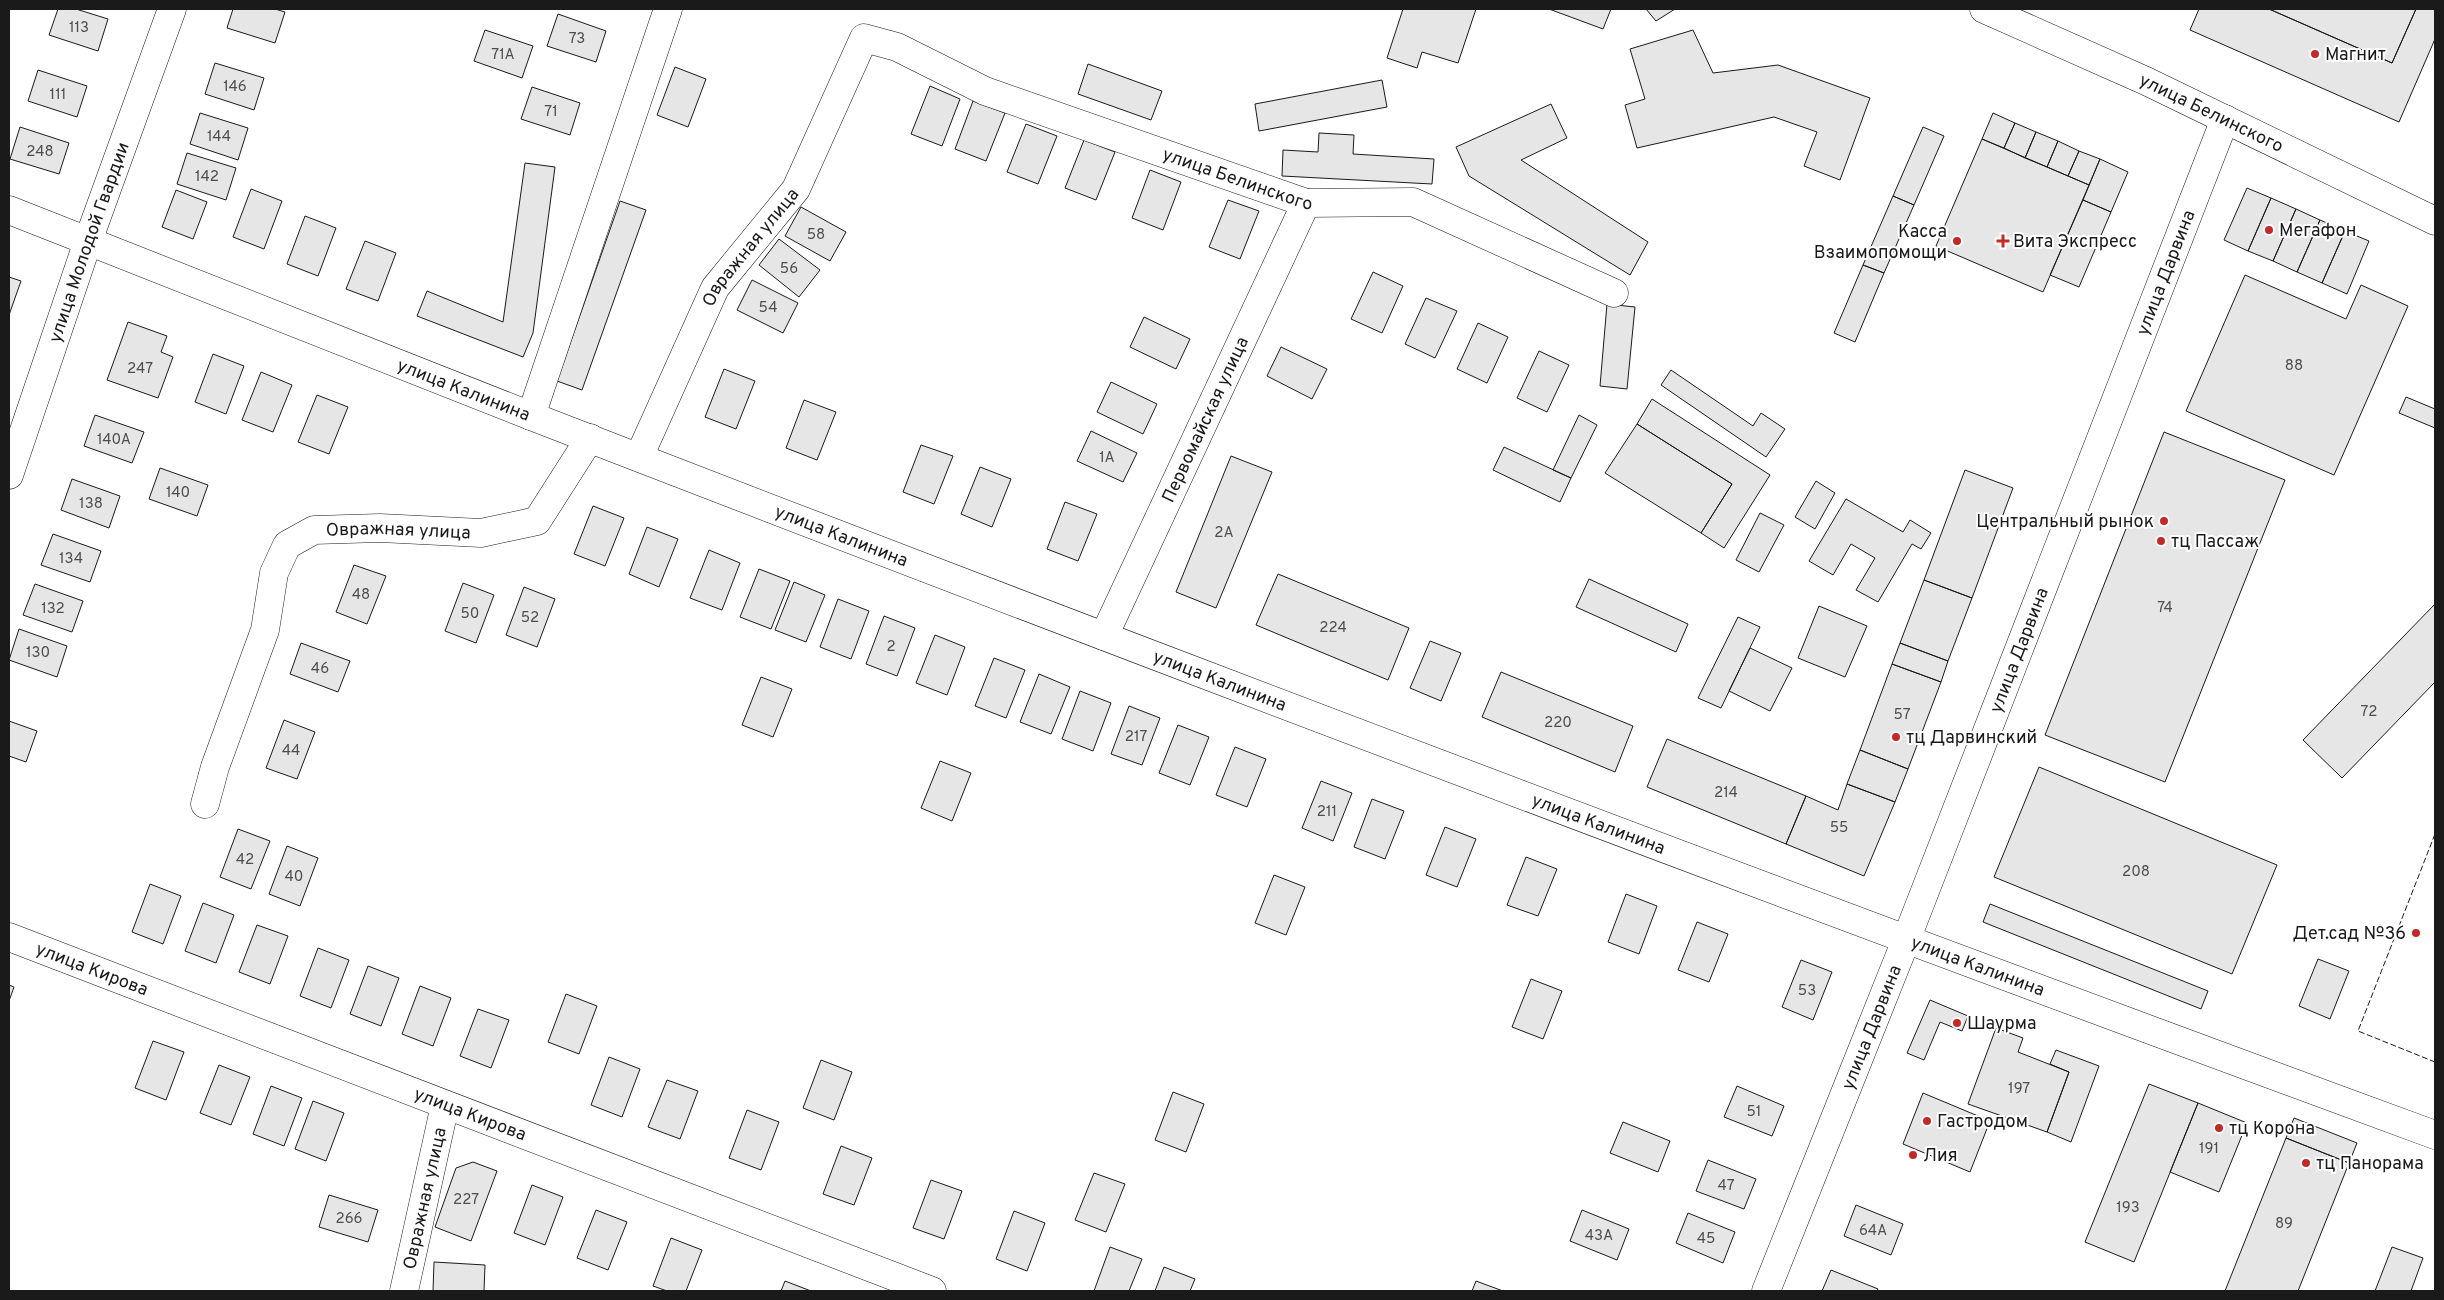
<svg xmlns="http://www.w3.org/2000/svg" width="2444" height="1300" viewBox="0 0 2444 1300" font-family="Overpass,sans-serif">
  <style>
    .building { fill: #e6e6e6; stroke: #1a1a1a }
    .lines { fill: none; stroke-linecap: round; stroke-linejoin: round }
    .minor-casing { stroke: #1a1a1a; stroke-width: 29 }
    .minor { stroke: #fff; stroke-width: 28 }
    .fence { stroke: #1a1a1a; stroke-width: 1; stroke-dasharray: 6 2.5; stroke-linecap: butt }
    .poi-dot { fill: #c62828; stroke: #fff; stroke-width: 2 }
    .labels { text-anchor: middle; stroke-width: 4; stroke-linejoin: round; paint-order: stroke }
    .number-label { font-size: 15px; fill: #4d4d4d }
    .poi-label { font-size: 18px; fill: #1a1a1a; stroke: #fff; text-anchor: start }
    .street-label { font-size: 18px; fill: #1a1a1a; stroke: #fff }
  </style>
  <rect width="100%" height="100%" fill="#fff"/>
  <!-- building -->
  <path class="building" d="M 58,9 L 76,9 L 108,19 L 98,51 L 49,35 Z
    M 233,9 L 275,9 L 285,12 L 275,43 L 227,28 Z
    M 1403,9 L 1476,9 L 1458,63 L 1422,52 L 1417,68 L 1387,58 Z
    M 1549,9 L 1611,9 L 1603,29 Z
    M 1646,9 L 1675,9 L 1656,21 Z
    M 2199,9 L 2269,9 L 2392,63 L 2416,9 L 2435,9 L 2435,39 L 2399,122 L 2190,30 Z
    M 2269,9 L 2416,9 L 2392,63 Z
    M 558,14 L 606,31 L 596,62 L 547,46 Z
    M 485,30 L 533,46 L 522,78 L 474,61 Z
    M 1693,30 L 1713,73 L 1778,65 L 1870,98 L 1840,180 L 1804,166 L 1817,132 L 1774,117 L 1637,148 L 1625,105 L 1645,99 L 1630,49 Z
    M 215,63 L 264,78 L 254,110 L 205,94 Z
    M 1088,64 L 1162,91 L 1151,120 L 1078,94 Z
    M 675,67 L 706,79 L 688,127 L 657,115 Z
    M 38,70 L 87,86 L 77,117 L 28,101 Z
    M 1382,80 L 1387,107 L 1259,131 L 1255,104 Z
    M 930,86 L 960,99 L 942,146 L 911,134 Z
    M 532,87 L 580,103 L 570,135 L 521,119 Z
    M 973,101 L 1005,113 L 986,161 L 955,149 Z
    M 1551,104 L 1567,138 L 1521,160 L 1648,242 L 1630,275 L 1469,176 L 1456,147 Z
    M 200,113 L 248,128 L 238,160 L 190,144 Z
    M 1993,113 L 2015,123 L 2004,148 L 1982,139 Z
    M 2015,123 L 2036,132 L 2025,158 L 2004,148 Z
    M 1026,124 L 1057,136 L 1038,184 L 1007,172 Z
    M 20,127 L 69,143 L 59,174 L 10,159 Z
    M 1923,127 L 1944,136 L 1914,205 L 1893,196 Z
    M 2036,132 L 2058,141 L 2047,167 L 2025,158 Z
    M 1319,133 L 1354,135 L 1353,154 L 1434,159 L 1432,184 L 1282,176 L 1283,150 L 1318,152 Z
    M 1982,139 L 2089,185 L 2043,292 L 1936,246 Z
    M 1084,140 L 1115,152 L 1096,200 L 1065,188 Z
    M 2058,141 L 2079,151 L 2068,176 L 2047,167 Z
    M 2079,151 L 2100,159 L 2089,185 L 2068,176 Z
    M 187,153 L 236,168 L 226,200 L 177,184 Z
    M 2100,159 L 2128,172 L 2111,212 L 2083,200 Z
    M 525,163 L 555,167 L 533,333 L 523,357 L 417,316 L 427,291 L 503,322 Z
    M 1150,170 L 1181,182 L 1163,230 L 1132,218 Z
    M 2247,188 L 2271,198 L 2248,251 L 2224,240 Z
    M 251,189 L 282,201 L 264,249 L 233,237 Z
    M 176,190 L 207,202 L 193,239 L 162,227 Z
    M 1893,196 L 1914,205 L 1884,273 L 1863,265 Z
    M 2271,198 L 2296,209 L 2273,261 L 2248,251 Z
    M 1228,200 L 1259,211 L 1240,259 L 1209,247 Z
    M 2083,200 L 2111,212 L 2079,287 L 2050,275 Z
    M 620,201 L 646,210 L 582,390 L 557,381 Z
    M 801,207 L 846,232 L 830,261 L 785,236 Z
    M 2296,209 L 2320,220 L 2297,272 L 2273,261 Z
    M 305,216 L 336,228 L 318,276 L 287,264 Z
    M 2320,220 L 2345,231 L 2322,283 L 2297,272 Z
    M 2345,231 L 2369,241 L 2347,294 L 2322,283 Z
    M 779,239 L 820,270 L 799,297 L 759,265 Z
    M 365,241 L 396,253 L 378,301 L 346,289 Z
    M 1863,265 L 1884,273 L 1855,342 L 1834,333 Z
    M 1373,272 L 1403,286 L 1382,333 L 1351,319 Z
    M 2245,275 L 2346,319 L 2361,285 L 2408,306 L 2334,475 L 2186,411 Z
    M 9,277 L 21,281 L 9,315 Z
    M 752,280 L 798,303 L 783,333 L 737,310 Z
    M 1426,298 L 1457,311 L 1435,358 L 1405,344 Z
    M 1607,304 L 1635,307 L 1627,389 L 1600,386 Z
    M 1144,317 L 1190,339 L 1176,369 L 1130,347 Z
    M 128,322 L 167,336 L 161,352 L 173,357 L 158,398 L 107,380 Z
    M 1478,323 L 1508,337 L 1487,383 L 1457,369 Z
    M 1281,347 L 1327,369 L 1312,399 L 1267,376 Z
    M 1539,351 L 1569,365 L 1547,412 L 1517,398 Z
    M 213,354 L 244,366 L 226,414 L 195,402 Z
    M 724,369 L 755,381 L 736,429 L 705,417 Z
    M 1671,370 L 1753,426 L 1761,413 L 1785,429 L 1766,457 L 1661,385 Z
    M 261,372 L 292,385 L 273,432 L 242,420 Z
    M 1111,382 L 1157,404 L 1143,434 L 1097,412 Z
    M 317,395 L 348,407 L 329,454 L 298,442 Z
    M 2406,397 L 2435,409 L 2435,428 L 2399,413 Z
    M 1652,399 L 1770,475 L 1724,548 L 1701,533 L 1732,484 L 1637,424 Z
    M 804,400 L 836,412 L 817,460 L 786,448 Z
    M 95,415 L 144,432 L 132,463 L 84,446 Z
    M 1579,415 L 1597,425 L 1571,478 L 1553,470 Z
    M 1637,424 L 1732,484 L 1701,533 L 1605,473 Z
    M 1091,431 L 1137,453 L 1123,482 L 1077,461 Z
    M 2164,432 L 2285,480 L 2165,782 L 2045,735 Z
    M 921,445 L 953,456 L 934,504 L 903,492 Z
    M 1504,447 L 1571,478 L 1560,502 L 1493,470 Z
    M 1231,456 L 1272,472 L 1216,608 L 1176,592 Z
    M 980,467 L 1011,479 L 992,527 L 961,514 Z
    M 160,468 L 208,485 L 197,516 L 149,499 Z
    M 1965,470 L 2013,488 L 1972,598 L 1924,580 Z
    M 72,479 L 120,496 L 109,528 L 61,510 Z
    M 1816,481 L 1835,493 L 1815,529 L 1795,517 Z
    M 1846,499 L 1903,532 L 1910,520 L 1931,533 L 1921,549 L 1912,544 L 1878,602 L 1856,590 L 1875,558 L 1851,544 L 1833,575 L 1809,561 Z
    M 1065,502 L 1097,514 L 1078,561 L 1047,549 Z
    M 593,506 L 624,518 L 605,566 L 574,554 Z
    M 1760,513 L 1784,525 L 1759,572 L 1736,560 Z
    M 647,527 L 678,539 L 659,587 L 629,574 Z
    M 53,534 L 101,551 L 90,582 L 41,565 Z
    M 709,550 L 740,563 L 722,610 L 690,598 Z
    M 354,565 L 386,576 L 367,624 L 336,612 Z
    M 759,569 L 790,581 L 771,629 L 740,617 Z
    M 1278,574 L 1409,628 L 1388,680 L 1256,625 Z
    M 1589,579 L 1688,624 L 1676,652 L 1576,607 Z
    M 1924,580 L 1972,598 L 1948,661 L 1900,643 Z
    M 794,582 L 825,595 L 806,642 L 775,630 Z
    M 463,583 L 494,595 L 476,643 L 445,631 Z
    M 35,584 L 83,601 L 72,632 L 23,615 Z
    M 524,587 L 555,599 L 537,647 L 506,635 Z
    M 838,599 L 869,611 L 851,659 L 820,647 Z
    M 2435,604 L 2435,682 L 2342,778 L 2303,740 Z
    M 1819,606 L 1867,626 L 1845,677 L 1798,658 Z
    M 884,616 L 915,628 L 897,676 L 866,664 Z
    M 1738,617 L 1760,627 L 1721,708 L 1698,698 Z
    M 19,629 L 67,646 L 57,677 L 9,660 Z
    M 935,635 L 965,647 L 947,695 L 916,683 Z
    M 1430,641 L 1461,653 L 1441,701 L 1410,688 Z
    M 301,643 L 350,661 L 338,692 L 290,674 Z
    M 1900,643 L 1948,661 L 1941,682 L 1892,664 Z
    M 1750,648 L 1792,668 L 1770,711 L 1729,691 Z
    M 994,658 L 1025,670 L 1006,718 L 975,706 Z
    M 1892,664 L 1941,682 L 1908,769 L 1860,750 Z
    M 1501,672 L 1633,726 L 1615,772 L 1482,717 Z
    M 1039,674 L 1070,687 L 1051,734 L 1020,722 Z
    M 761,677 L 792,689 L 773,737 L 742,725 Z
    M 1080,691 L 1111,703 L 1093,751 L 1062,739 Z
    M 1129,706 L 1160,718 L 1142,765 L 1111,754 Z
    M 284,720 L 315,732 L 297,779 L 266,768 Z
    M 9,721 L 37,731 L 26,762 L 9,756 Z
    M 1178,725 L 1209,737 L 1190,785 L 1159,773 Z
    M 1667,739 L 1806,796 L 1786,844 L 1647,787 Z
    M 1235,747 L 1266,759 L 1247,807 L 1216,795 Z
    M 1860,750 L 1908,769 L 1895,802 L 1847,784 Z
    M 940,761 L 971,773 L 952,821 L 921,808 Z
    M 2039,767 L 2277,865 L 2232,974 L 1994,877 Z
    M 1321,781 L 1352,793 L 1333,841 L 1302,828 Z
    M 1847,784 L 1895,802 L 1864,876 L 1786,844 L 1806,796 L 1838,810 Z
    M 1372,799 L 1404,811 L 1385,859 L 1354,847 Z
    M 1445,827 L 1476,839 L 1457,887 L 1426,875 Z
    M 238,829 L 270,841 L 251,889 L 220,877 Z
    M 287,846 L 318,858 L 300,906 L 269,894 Z
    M 1526,857 L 1557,869 L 1538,916 L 1507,905 Z
    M 1274,875 L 1305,887 L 1286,935 L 1255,923 Z
    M 150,884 L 181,896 L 163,944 L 132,932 Z
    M 1626,894 L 1657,906 L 1639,954 L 1608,942 Z
    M 203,903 L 234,915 L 216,963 L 185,951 Z
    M 1990,904 L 2208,991 L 2201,1009 L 1983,922 Z
    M 1697,922 L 1728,934 L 1709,982 L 1678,970 Z
    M 257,925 L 288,936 L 270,984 L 239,972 Z
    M 318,948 L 349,960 L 331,1008 L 300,996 Z
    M 2318,959 L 2349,971 L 2330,1019 L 2299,1006 Z
    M 1801,960 L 1832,972 L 1813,1020 L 1782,1007 Z
    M 368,966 L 399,978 L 381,1026 L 350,1014 Z
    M 1531,979 L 1562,991 L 1543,1039 L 1512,1027 Z
    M 9,985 L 14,987 L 9,1001 Z
    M 420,986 L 451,998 L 433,1046 L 402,1034 Z
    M 566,994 L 597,1006 L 579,1054 L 548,1042 Z
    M 1930,1000 L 1968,1016 L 1962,1031 L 1940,1022 L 1924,1060 L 1907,1053 Z
    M 478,1009 L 509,1020 L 491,1068 L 460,1056 Z
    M 1996,1028 L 2023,1038 L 2018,1052 L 2069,1072 L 2047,1132 L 1968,1104 Z
    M 153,1041 L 184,1052 L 166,1100 L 135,1088 Z
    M 2056,1050 L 2099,1066 L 2071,1142 L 2047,1132 L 2069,1072 L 2050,1064 Z
    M 609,1057 L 640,1069 L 622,1117 L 591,1105 Z
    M 821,1060 L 852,1072 L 834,1120 L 803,1108 Z
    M 219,1065 L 250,1077 L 231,1125 L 200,1113 Z
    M 667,1080 L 698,1091 L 680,1139 L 648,1127 Z
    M 2149,1084 L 2198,1103 L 2134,1262 L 2085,1242 Z
    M 271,1086 L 302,1098 L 284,1146 L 253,1134 Z
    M 1737,1086 L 1784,1106 L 1772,1136 L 1724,1117 Z
    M 1173,1092 L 1204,1104 L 1186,1152 L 1155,1140 Z
    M 1923,1093 L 1990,1121 L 1970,1172 L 1903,1144 Z
    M 313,1101 L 344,1113 L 326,1161 L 295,1149 Z
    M 2198,1103 L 2247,1123 L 2219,1192 L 2170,1172 Z
    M 747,1110 L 779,1122 L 761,1170 L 729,1158 Z
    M 2294,1118 L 2357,1143 L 2349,1163 L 2286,1138 Z
    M 1623,1122 L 1670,1141 L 1658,1172 L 1610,1153 Z
    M 2286,1138 L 2349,1163 L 2298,1291 L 2225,1291 Z
    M 841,1146 L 872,1158 L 854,1205 L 823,1194 Z
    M 1708,1160 L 1756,1179 L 1744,1209 L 1696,1191 Z
    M 473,1162 L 497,1171 L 471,1241 L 435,1227 L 456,1168 Z
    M 1094,1173 L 1125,1184 L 1106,1232 L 1075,1220 Z
    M 931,1180 L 962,1191 L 944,1239 L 913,1228 Z
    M 532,1185 L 563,1197 L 545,1245 L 514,1233 Z
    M 329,1195 L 378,1210 L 368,1242 L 319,1227 Z
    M 1856,1205 L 1903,1224 L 1891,1255 L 1844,1236 Z
    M 596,1210 L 627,1222 L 608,1270 L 577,1258 Z
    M 1582,1210 L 1629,1229 L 1617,1260 L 1570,1241 Z
    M 1014,1211 L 1045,1223 L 1027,1271 L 996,1259 Z
    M 1688,1213 L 1735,1232 L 1723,1263 L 1676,1243 Z
    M 671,1238 L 702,1250 L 686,1291 L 667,1291 L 653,1286 Z
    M 1110,1247 L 1142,1259 L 1129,1291 L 1094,1291 Z
    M 2392,1247 L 2423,1258 L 2411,1291 L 2375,1291 Z
    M 434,1262 L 485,1265 L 484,1291 L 433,1291 Z
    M 1164,1267 L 1195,1279 L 1190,1291 L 1155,1291 Z
    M 1831,1270 L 1878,1289 L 1877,1291 L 1822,1291 Z
    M 785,1281 L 811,1291 L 781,1291 Z
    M 1476,1281 L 1503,1291 L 1472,1291 Z"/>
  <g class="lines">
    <defs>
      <g id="minor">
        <path id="s1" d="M 1984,9 L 2146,81 L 2435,221"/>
        <path id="s2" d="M 9,210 C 183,278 356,348 531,416 C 1164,661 1798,901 2435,1135"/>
        <path d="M 531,416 L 668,9"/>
        <path id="s3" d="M 639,457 L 715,288 L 796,189 L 864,38 L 897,47 L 985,91 L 1306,203 L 1413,202 L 1614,293"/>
        <path id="s4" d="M 9,475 L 88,241 L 172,9"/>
        <path id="s5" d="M 1104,636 L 1306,203"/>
        <path id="s6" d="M 205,804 L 215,767 L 265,630 L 274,573 L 287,545 L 314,530 L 380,528 L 481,533 L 537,521 L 590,438"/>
        <path id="s7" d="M 9,937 L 932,1291"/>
        <path id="s8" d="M 404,1291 L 445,1105"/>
        <path id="s9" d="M 1766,1291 L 1906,940 L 2225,119"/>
      </g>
    </defs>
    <!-- minor casing -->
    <use href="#minor" class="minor-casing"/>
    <!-- minor -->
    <use href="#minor" class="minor"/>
    <!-- fence -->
    <path class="fence" d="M 2435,834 L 2358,1031 L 2435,1062"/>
  </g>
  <!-- markers -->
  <g class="poi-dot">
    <circle cx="2315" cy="54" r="5"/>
    <circle cx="2269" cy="230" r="5"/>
    <circle cx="1957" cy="241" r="5"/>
    <path d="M2000.5 233.5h5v5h5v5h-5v5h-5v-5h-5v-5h5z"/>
    <circle cx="2164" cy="521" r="5"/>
    <circle cx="2161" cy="541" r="5"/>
    <circle cx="1896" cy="737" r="5"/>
    <circle cx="2416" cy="933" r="5"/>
    <circle cx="1957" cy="1023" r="5"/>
    <circle cx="1927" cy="1121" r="5"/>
    <circle cx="2219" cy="1128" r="5"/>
    <circle cx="1913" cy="1155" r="5"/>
    <circle cx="2306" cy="1163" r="5"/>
  </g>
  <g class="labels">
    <!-- number labels -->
    <g class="number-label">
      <text x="79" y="32">113</text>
      <text x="577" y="43">73</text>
      <text x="503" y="59">71А</text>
      <text x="235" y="91">146</text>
      <text x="58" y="99">111</text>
      <text x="551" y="116">71</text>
      <text x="219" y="141">144</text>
      <text x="40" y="156">248</text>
      <text x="207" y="181">142</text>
      <text x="816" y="239">58</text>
      <text x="789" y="273">56</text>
      <text x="768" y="312">54</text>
      <text x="2294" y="370">88</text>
      <text x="140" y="373">247</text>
      <text x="114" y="444">140А</text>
      <text x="1107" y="462">1А</text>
      <text x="178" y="497">140</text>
      <text x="91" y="508">138</text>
      <text x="1224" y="537">2А</text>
      <text x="71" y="563">134</text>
      <text x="361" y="599">48</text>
      <text x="2165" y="612">74</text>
      <text x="53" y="613">132</text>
      <text x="470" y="618">50</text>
      <text x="530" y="622">52</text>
      <text x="1333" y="632">224</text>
      <text x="891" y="651">2</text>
      <text x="38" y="657">130</text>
      <text x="320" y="673">46</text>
      <text x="2369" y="716">72</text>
      <text x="1902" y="719">57</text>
      <text x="1558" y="727">220</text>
      <text x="1136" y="741">217</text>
      <text x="291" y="755">44</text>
      <text x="1726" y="797">214</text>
      <text x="1327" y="816">211</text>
      <text x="1839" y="832">55</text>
      <text x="245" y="864">42</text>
      <text x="2136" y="876">208</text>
      <text x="294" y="881">40</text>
      <text x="1807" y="995">53</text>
      <text x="2019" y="1093">197</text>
      <text x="1754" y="1116">51</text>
      <text x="2209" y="1153">191</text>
      <text x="1726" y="1190">47</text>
      <text x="466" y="1204">227</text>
      <text x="2128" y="1212">193</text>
      <text x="349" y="1223">266</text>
      <text x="2284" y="1228">89</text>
      <text x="1873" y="1235">64А</text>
      <text x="1599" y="1240">43А</text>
      <text x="1706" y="1243">45</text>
    </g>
    <!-- poi labels -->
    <g class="poi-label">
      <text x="2325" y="60">Магнит</text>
      <text x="2279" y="236">Мегафон</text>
      <text x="1947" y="237" text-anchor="end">Касса<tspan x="1947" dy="21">Взаимопомощи</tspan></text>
      <text x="2013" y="247">Вита Экспресс</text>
      <text x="2154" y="527" text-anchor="end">Центральный рынок</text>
      <text x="2171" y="547">тц Пассаж</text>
      <text x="1906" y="743">тц Дарвинский</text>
      <text x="2406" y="939" text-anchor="end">Дет.сад №36</text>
      <text x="1967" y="1029">Шаурма</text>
      <text x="1937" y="1127">Гастродом</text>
      <text x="2229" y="1134">тц Корона</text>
      <text x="1923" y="1161">Лия</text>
      <text x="2316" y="1169">тц Панорама</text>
    </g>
    <!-- street labels -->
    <g class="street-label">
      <text dy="6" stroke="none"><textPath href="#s1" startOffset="250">улица Белинского</textPath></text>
      <text dy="6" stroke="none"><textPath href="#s3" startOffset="879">улица Белинского</textPath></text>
      <text dy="6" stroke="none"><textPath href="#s4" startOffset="246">улица Молодой Гвардии</textPath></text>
      <text dy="6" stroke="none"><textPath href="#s3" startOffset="239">Овражная улица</textPath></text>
      <text dy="6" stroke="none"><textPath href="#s9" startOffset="1094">улица Дарвина</textPath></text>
      <text dy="6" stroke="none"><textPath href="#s2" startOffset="489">улица Калинина</textPath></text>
      <text dy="6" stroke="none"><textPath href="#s5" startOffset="239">Первомайская улица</textPath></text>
      <text dy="6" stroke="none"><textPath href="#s6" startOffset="388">Овражная улица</textPath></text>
      <text dy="6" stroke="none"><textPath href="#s2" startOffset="894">улица Калинина</textPath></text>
      <text dy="6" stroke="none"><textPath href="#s9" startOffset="689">улица Дарвина</textPath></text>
      <text dy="6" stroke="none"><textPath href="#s2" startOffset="1299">улица Калинина</textPath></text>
      <text dy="6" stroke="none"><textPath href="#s2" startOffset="1704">улица Калинина</textPath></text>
      <text dy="6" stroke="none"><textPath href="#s2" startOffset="2109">улица Калинина</textPath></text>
      <text dy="6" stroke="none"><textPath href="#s7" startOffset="89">улица Кирова</textPath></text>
      <text dy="6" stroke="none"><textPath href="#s9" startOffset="284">улица Дарвина</textPath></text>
      <text dy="6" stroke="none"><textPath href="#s7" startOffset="494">улица Кирова</textPath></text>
      <text dy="6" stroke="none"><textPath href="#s8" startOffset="95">Овражная улица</textPath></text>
    </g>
  </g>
  <!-- border -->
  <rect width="2444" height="1300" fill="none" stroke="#1a1a1a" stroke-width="20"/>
</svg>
